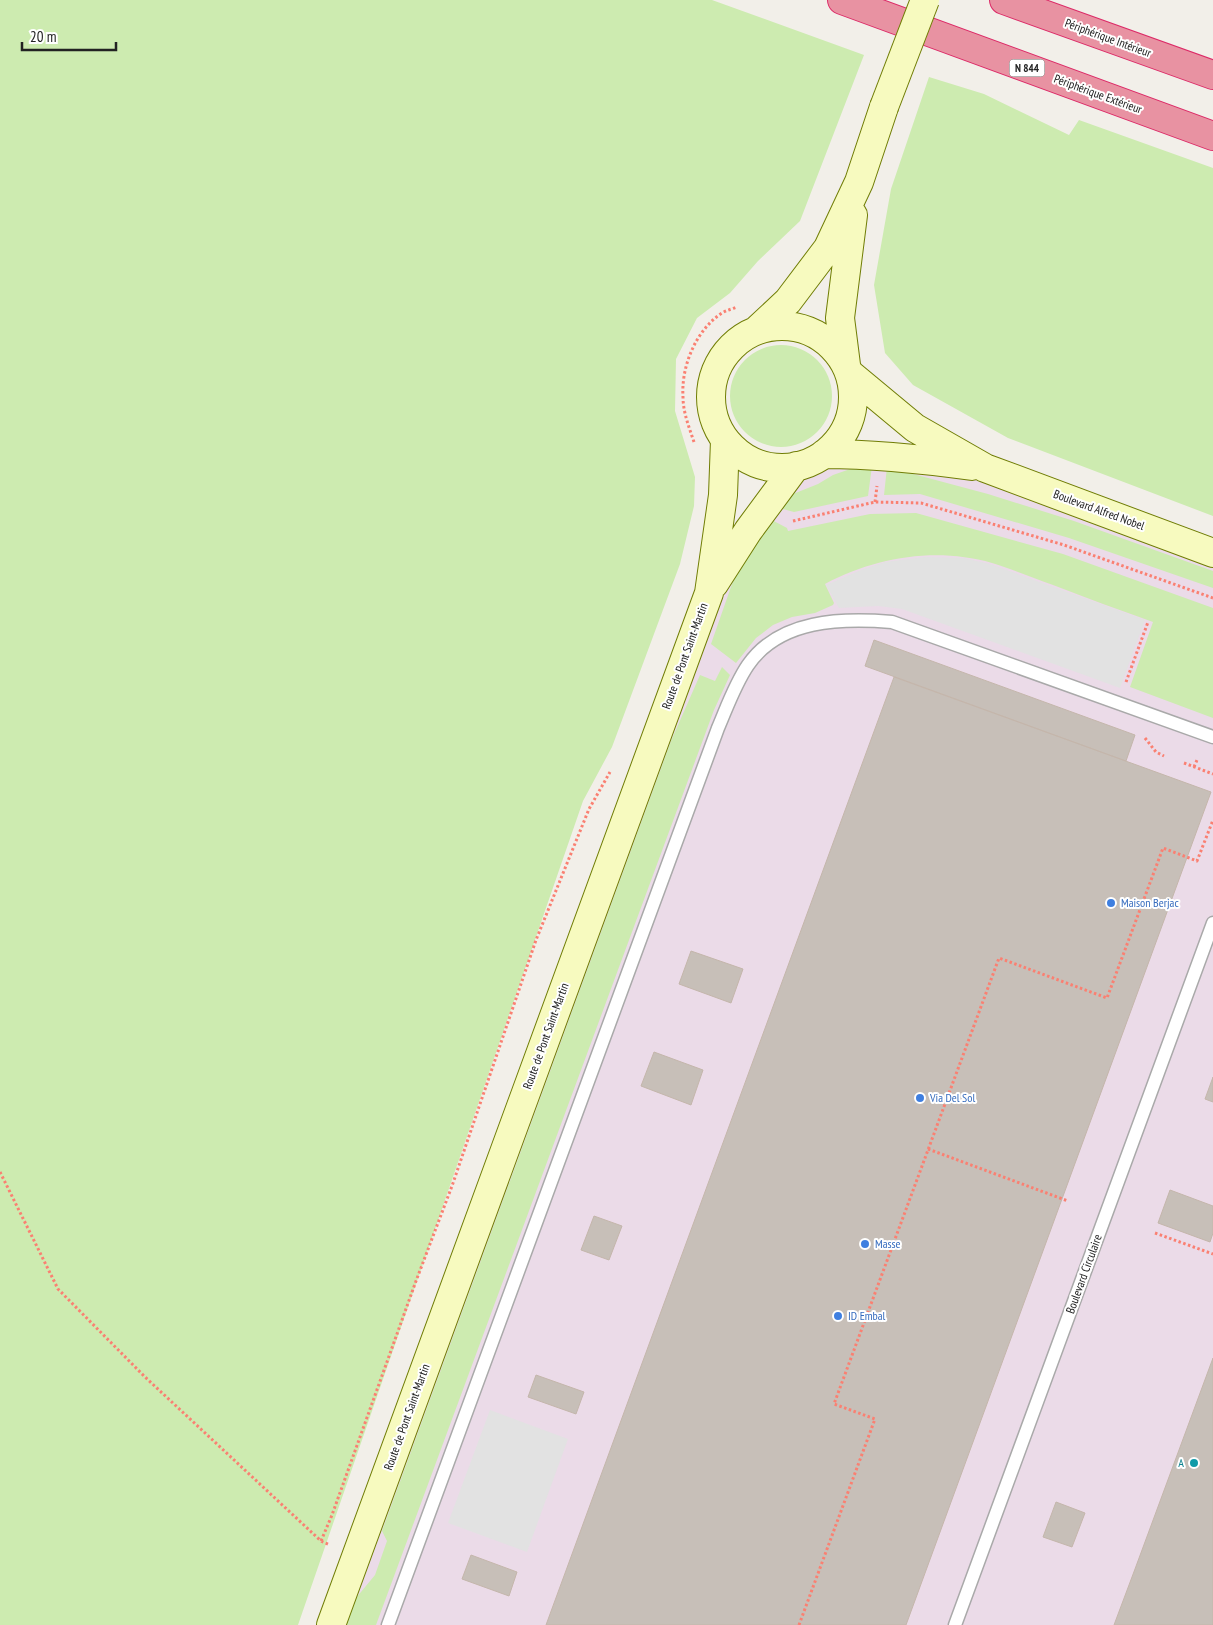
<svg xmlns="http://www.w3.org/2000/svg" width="1213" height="1625" viewBox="0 0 1213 1625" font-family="'PT Sans Narrow',sans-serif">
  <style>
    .industrial { fill: #ebdbe8 }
    .grass { fill: #cdebb0 }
    .parking { fill: #e2e2e2 }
    .building { fill: #c7bfb8; stroke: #c4b6ab }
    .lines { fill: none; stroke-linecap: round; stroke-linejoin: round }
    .lane-casing { stroke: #a9a9a9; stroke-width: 15 }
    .secondary-casing { stroke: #707d05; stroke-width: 30 }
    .highway-casing { stroke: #dc2a67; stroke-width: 30 }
    .path { stroke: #fa8072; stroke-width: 3; stroke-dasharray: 2.5 2.5; stroke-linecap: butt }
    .lane { stroke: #fff; stroke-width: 12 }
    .secondary { stroke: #f7fabf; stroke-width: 28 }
    .highway { stroke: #e892a2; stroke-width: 28 }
    .secondary-bridge-casing { stroke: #707d05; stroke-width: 30; stroke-linecap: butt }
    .secondary-bridge { stroke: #f7fabf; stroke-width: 28 }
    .shop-dot { fill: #3f7fe0; stroke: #fff; stroke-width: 2 }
    .culture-dot { fill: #0f9aa8; stroke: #fff; stroke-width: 2 }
    .labels { text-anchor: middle; stroke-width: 4; stroke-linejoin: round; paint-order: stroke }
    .shield { fill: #fff; stroke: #646464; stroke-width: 1 }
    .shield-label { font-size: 11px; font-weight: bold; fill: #222 }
    .street-label { font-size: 12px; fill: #222; stroke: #fff }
    .shop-label { font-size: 12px; fill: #366cbe; stroke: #fff; text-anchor: start }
    .culture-label { font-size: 12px; fill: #0d838f; stroke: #fff; text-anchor: end }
  </style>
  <rect width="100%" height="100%" fill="#f2efe9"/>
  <!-- industrial -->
  <path class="industrial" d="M 824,454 L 985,468 L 1213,553 L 1213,1625 L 331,1625 L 709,593 L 796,466 Z"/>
  <!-- grass -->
  <path class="grass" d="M 0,0 L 712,0 L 864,55 L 800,221 L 758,261 L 730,293 L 697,318 L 676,359 L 675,411 L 695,477 L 694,506 L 680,564 L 612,747 L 583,801 L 298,1625 L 0,1625 Z
    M 929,77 L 984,94 L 1069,135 L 1079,120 L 1213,168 L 1213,516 L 1008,438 L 913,385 L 885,353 L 874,285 L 891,189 Z
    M730 396a51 51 0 1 1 102 0a51 51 0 1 1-102 0Z
    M 872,466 L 868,496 L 794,512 L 779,508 L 793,494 L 818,484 L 833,475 L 856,467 Z
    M 887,467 L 988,494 L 1074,521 L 1213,571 L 1213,588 L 1069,538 L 920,494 L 884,495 Z
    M 916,513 L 1063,554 L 1213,608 L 1213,718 L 1130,687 L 1153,622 C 1120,610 1086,598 1053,585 C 1033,578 1012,569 992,563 C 936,547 876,557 825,584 L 834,603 L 833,605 L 815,613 L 792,617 L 773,625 L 756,638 L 736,663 L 711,644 L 732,584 L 743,560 L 770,519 L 787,528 L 788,531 L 870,514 Z
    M 722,667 L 730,675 L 714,710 L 376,1625 L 346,1625 L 356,1598 L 375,1575 L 387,1541 L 382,1531 L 671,741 L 700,675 L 715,681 Z"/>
  <!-- parking -->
  <path class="parking" d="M 925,557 L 963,558 L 990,564 L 1145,620 L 1120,688 L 902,609 L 878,606 L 839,608 L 826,585 L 861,570 L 885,562 Z
    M 490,1410 L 568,1439 L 527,1552 L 448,1523 Z"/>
  <!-- building -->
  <path class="building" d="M 874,640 L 1135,735 L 1126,761 L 865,666 Z
    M 894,677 L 1211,792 L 906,1625 L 546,1625 Z
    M 691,951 L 743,969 L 731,1003 L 679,984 Z
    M 654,1052 L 703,1070 L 691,1105 L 641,1086 Z
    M 1213,1077 L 1213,1102 L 1205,1099 Z
    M 1170,1190 L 1213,1206 L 1213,1233 L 1210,1242 L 1158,1223 Z
    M 594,1216 L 622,1226 L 609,1260 L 581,1250 Z
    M 1213,1358 L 1213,1625 L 1114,1625 L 1135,1569 Z
    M 536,1375 L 584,1392 L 576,1414 L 528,1397 Z
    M 1056,1502 L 1085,1513 L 1072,1547 L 1043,1537 Z
    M 471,1555 L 517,1572 L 509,1596 L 462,1579 Z"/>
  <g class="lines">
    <defs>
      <path id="lane" d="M 388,1625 L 718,728 C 727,707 735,684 748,665 C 780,619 841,618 892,622 L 1213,737
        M 955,1625 L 1213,923"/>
      <path id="secondary" d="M711 397a71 71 0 1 1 142 0a71 71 0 1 1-142 0Z
        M 757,330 L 788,301 L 828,248 L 859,182 L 884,107
        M 846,365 L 840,318 L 853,215
        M 850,374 L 915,428 L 985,468 L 1213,553
        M 824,454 C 874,454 922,459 972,466
        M 714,584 L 748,531 L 796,466
        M 331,1625 L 709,593 L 723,495 L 725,440"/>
      <path id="highway" d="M 842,0 L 1213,136
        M 1004,0 L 1213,75"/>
    </defs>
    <!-- lane casing -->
    <use href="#lane" class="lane-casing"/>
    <!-- secondary casing -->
    <use href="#secondary" class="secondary-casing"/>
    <!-- highway casing -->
    <use href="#highway" class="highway-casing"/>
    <!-- path -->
    <path class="path" d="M 694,442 C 689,427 683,412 683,397 C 681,366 696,330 722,313 C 727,310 732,309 737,307
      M 875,502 L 877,486
      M 793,521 L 875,502 L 921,503 L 1064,545 L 1213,598
      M 1126,682 L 1148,622
      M 1145,738 L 1156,752 L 1164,756
      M 1184,763 L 1213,774
      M 1194,767 L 1197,760
      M 928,1149 L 1068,1201
      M 0,1172 L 58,1289 L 145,1377 L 321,1541 L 330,1545
      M 1155,1233 L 1213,1254
      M 321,1541 L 332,1515 L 416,1281 L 452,1186 L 536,940 L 589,809 L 610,772
      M 799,1625 L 875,1419 L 834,1404 L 999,958 L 1107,998 L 1163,848 L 1197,861 L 1213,820"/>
    <!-- lane -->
    <use href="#lane" class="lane"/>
    <!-- secondary -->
    <use href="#secondary" class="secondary"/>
    <!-- highway -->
    <use href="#highway" class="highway"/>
    <defs>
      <path id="secondary-bridge" d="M 884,107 L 925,0"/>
    </defs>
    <!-- secondary-bridge casing -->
    <use href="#secondary-bridge" class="secondary-bridge-casing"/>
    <!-- secondary-bridge -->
    <use href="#secondary-bridge" class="secondary-bridge"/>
  </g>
  <!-- markers -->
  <g class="shop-dot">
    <circle cx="1111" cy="903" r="5"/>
    <circle cx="920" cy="1098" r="5"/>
    <circle cx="865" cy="1244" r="5"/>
    <circle cx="838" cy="1316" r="5"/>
  </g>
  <circle class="culture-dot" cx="1194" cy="1463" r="5"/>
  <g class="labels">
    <!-- shield labels -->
    <rect class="shield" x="1009.5" y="59.5" width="35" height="17" rx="4"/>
    <g class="shield-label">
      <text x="1027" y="72">N 844</text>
    </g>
    <!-- street labels -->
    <g class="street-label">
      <text transform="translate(1108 38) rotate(20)" y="4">Périphérique Intérieur</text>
      <text transform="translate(1098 94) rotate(20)" y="4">Périphérique Extérieur</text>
      <text transform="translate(1099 510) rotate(20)" y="4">Boulevard Alfred Nobel</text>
      <text transform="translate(685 656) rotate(-70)" y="4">Route de Pont Saint-Martin</text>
      <text transform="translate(546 1036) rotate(-70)" y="4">Route de Pont Saint-Martin</text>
      <text transform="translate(1084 1274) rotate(-70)" y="4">Boulevard Circulaire</text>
      <text transform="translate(407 1417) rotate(-70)" y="4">Route de Pont Saint-Martin</text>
    </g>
    <!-- shop labels -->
    <g class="shop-label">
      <text x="1121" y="907">Maison Berjac</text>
      <text x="930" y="1102">Via Del Sol</text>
      <text x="875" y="1248">Masse</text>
      <text x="848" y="1320">ID Embal</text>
    </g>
    <!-- culture labels -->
    <g class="culture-label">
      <text x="1184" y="1467">A</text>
    </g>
  </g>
  <!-- scale -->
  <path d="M22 42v8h94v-8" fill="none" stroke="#222222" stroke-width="2.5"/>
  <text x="30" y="42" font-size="15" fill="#222222" stroke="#ffffff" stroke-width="4" paint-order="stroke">20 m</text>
</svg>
